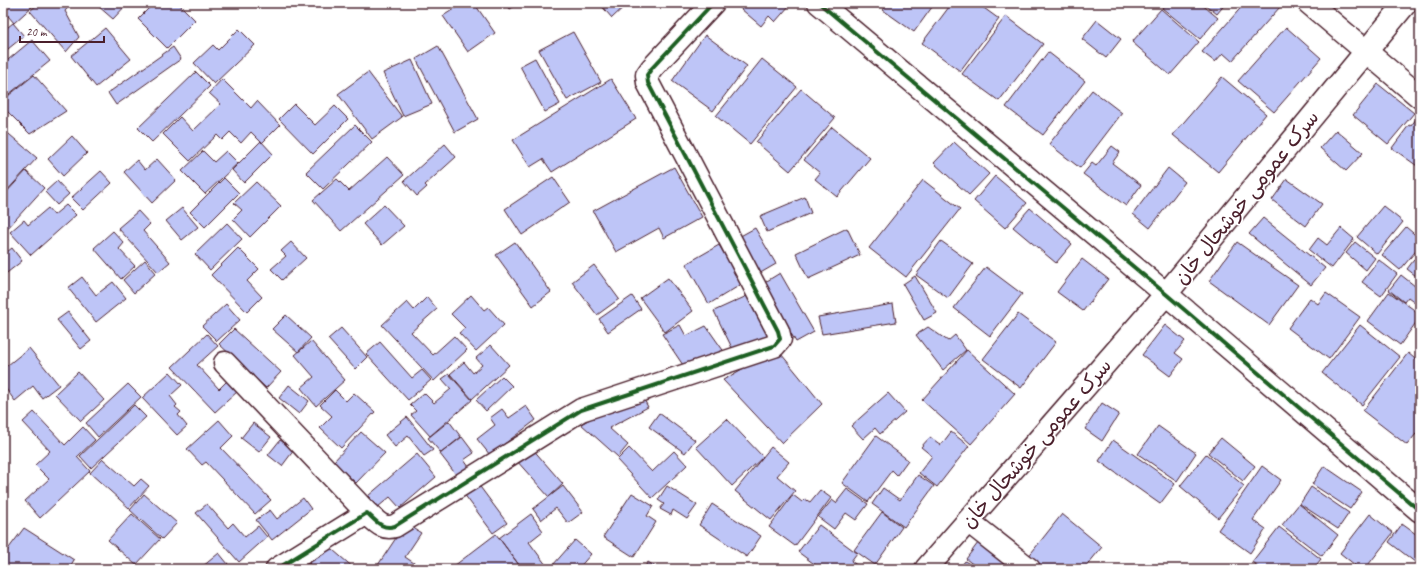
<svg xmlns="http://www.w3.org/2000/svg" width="1423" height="572" viewBox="0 0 1423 572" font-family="Caveat,'Playpen Sans Arabic',sans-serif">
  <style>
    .building { fill: #bec5f7; stroke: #4a1f2b }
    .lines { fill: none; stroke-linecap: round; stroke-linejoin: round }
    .minor-casing { stroke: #4a1f2b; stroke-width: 25 }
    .minor { stroke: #fff; stroke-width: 22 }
    .cycleway-casing { stroke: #fff; stroke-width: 6 }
    .cycleway { stroke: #1b5e20; stroke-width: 4 }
    .labels { text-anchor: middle; stroke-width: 3.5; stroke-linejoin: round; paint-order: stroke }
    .street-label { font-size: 20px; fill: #4a1f2b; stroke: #fff }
  </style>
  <rect width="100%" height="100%" fill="#fff"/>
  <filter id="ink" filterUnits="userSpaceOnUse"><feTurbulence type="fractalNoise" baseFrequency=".025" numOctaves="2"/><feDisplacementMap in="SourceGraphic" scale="8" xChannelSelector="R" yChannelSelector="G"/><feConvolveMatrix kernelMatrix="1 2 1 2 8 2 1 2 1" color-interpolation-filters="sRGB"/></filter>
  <g filter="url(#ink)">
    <!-- building -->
    <path class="building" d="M 3,3 L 36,3 L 14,23 L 3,10 Z
      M 39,3 L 72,3 L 65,11 L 79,37 L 66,52 L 30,11 Z
      M 101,3 L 128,3 L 113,19 L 98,6 Z
      M 154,3 L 178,3 L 195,20 L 167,48 L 138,19 Z
      M 463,3 L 474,3 L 495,33 L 468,52 L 443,16 Z
      M 506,3 L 520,3 L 510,9 Z
      M 599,3 L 628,3 L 612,18 Z
      M 734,3 L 786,3 L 789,6 L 775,22 L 769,16 L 761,26 Z
      M 888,3 L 935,3 L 914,32 L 883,10 Z
      M 952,3 L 977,3 L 999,19 L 960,71 L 922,43 Z
      M 1166,3 L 1200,3 L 1218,18 L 1200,39 L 1162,8 Z
      M 1203,3 L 1226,3 L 1217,14 Z
      M 1245,3 L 1275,3 L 1280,7 L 1232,61 L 1223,53 L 1215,62 L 1202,52 Z
      M 1161,9 L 1199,42 L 1170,75 L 1132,42 Z
      M 1006,16 L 1043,44 L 999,101 L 962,74 Z
      M 1097,20 L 1121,39 L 1106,58 L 1082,39 Z
      M 13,23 L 24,36 L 3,53 L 3,31 Z
      M 1286,27 L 1321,58 L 1274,112 L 1238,81 Z
      M 105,28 L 131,59 L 96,87 L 71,56 Z
      M 239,29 L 255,45 L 214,84 L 194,63 L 213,45 L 218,50 Z
      M 573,32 L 601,82 L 567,100 L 539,50 Z
      M 705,35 L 747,66 L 713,111 L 672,81 Z
      M 32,40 L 50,61 L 3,99 L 3,64 Z
      M 438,46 L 478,119 L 455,132 L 416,59 Z
      M 173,47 L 181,59 L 116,105 L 108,93 Z
      M 1048,52 L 1085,81 L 1043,135 L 1006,107 Z
      M 535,58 L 560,104 L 545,112 L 520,66 Z
      M 762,59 L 797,87 L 750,144 L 716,116 Z
      M 412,60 L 432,104 L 403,116 L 383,73 Z
      M 196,72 L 210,86 L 152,142 L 138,128 Z
      M 368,72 L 402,117 L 372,139 L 338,94 Z
      M 34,75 L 66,111 L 30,134 L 3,107 L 3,100 Z
      M 1222,77 L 1266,114 L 1218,172 L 1173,135 Z
      M 222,79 L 251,108 L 257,101 L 280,125 L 262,143 L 251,132 L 241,143 L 230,132 L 222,140 L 217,135 L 190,161 L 163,134 L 180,117 L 193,131 L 221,104 L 209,93 Z
      M 611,79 L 636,119 L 552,172 L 543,159 L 530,167 L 513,140 Z
      M 1378,84 L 1414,113 L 1388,144 L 1353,115 Z
      M 801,89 L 835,118 L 790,171 L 756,142 Z
      M 1092,90 L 1122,113 L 1080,168 L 1049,144 Z
      M 294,104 L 315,125 L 335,106 L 348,119 L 313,154 L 279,119 Z
      M 1416,119 L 1420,121 L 1420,168 L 1392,148 L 1409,125 L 1411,126 Z
      M 355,125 L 372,142 L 323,189 L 306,172 Z
      M 832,127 L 870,158 L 837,197 L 815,179 L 820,173 L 804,160 Z
      M 3,129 L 37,158 L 3,195 Z
      M 1336,130 L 1363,153 L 1346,171 L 1320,148 Z
      M 72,136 L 87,153 L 63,176 L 48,159 Z
      M 261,141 L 273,154 L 244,183 L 232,170 Z
      M 954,142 L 989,174 L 969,195 L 934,163 Z
      M 445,144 L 456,157 L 425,185 L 427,187 L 417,196 L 404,181 Z
      M 1112,146 L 1120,152 L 1112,163 L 1141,185 L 1126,206 L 1083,174 L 1092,163 L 1096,166 Z
      M 203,151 L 214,162 L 226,151 L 238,163 L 205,194 L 182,171 Z
      M 387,157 L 404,175 L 341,231 L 313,200 L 337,179 L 349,191 Z
      M 157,159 L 176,180 L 152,203 L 124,172 L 137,160 L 145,170 Z
      M 674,167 L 702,217 L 664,238 L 659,228 L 616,252 L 593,211 Z
      M 1168,168 L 1185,182 L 1150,228 L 1133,214 Z
      M 26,171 L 44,188 L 6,230 L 3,227 L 3,196 Z
      M 101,171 L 112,183 L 83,210 L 71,198 Z
      M 995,176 L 1027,203 L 1005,228 L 974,201 Z
      M 553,177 L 570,202 L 522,235 L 505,209 Z
      M 224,178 L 239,193 L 205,227 L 190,212 Z
      M 1287,179 L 1322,204 L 1306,226 L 1272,200 Z
      M 923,180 L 960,209 L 906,277 L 869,248 Z
      M 57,181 L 69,194 L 57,205 L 45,192 Z
      M 256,182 L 281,206 L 250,237 L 233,219 L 242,210 L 234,203 Z
      M 805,197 L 811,213 L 767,232 L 760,216 Z
      M 66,205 L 76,215 L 31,255 L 10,232 L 24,220 L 28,225 L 48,208 L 54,215 Z
      M 384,205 L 404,226 L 382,245 L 363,224 Z
      M 1383,206 L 1403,222 L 1377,254 L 1357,237 Z
      M 182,208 L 198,227 L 182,240 L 166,221 Z
      M 1030,208 L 1072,244 L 1056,263 L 1013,227 Z
      M 138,211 L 150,224 L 143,231 L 170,262 L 158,272 L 118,228 Z
      M 1263,218 L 1325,268 L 1311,285 L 1249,234 Z
      M 227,223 L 242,239 L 210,270 L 195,254 Z
      M 1406,227 L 1420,239 L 1420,246 L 1400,270 L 1382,255 Z
      M 755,228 L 776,264 L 757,275 L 735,239 Z
      M 847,228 L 860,255 L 808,279 L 796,253 Z
      M 1341,228 L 1354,239 L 1332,268 L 1309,250 L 1318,238 L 1327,245 Z
      M 113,231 L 124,243 L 119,249 L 135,266 L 121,279 L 94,248 Z
      M 941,241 L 973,264 L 948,298 L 916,275 Z
      M 291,242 L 306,258 L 282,280 L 271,269 L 286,256 L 281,251 Z
      M 515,242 L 551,292 L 533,306 L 496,255 Z
      M 1237,242 L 1298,285 L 1269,325 L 1209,281 Z
      M 1355,242 L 1375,258 L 1366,270 L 1346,253 Z
      M 719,245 L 742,284 L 709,304 L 686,264 Z
      M 12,248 L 22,261 L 3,276 L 3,255 Z
      M 238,248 L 259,269 L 247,281 L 262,297 L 247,312 L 211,275 Z
      M 1420,252 L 1420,279 L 1407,269 Z
      M 1082,259 L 1108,279 L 1083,311 L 1057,292 Z
      M 145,260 L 156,273 L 134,293 L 123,280 Z
      M 1379,260 L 1397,274 L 1381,296 L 1362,282 Z
      M 594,265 L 619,299 L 597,315 L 572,282 Z
      M 986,267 L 1022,294 L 990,336 L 954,308 Z
      M 780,273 L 814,332 L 796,342 L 762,284 Z
      M 1401,275 L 1420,290 L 1420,306 L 1408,297 L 1404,302 L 1389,290 Z
      M 915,276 L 937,313 L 924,320 L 903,284 Z
      M 82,277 L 96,295 L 113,282 L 126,298 L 96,322 L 68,288 Z
      M 668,278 L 693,311 L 665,332 L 640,298 Z
      M 1389,292 L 1420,314 L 1420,317 L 1400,345 L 1368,321 Z
      M 1326,293 L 1360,317 L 1329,359 L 1288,328 L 1310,298 L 1318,304 Z
      M 471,295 L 484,310 L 488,307 L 504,325 L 476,351 L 459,333 L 465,328 L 451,314 Z
      M 749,295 L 769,338 L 735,354 L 714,311 Z
      M 632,296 L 641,309 L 608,332 L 599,319 Z
      M 427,297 L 437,309 L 411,332 L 433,355 L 454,336 L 467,350 L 434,381 L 382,325 L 407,302 L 414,310 Z
      M 226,304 L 240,320 L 217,341 L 202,326 Z
      M 893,304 L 896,322 L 822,334 L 818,317 Z
      M 68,312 L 91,341 L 81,349 L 57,320 Z
      M 1018,314 L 1056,342 L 1021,388 L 983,359 Z
      M 286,315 L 311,338 L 298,352 L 272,329 Z
      M 680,325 L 686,336 L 706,326 L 725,353 L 685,368 L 662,334 Z
      M 1165,325 L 1185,341 L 1175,353 L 1183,359 L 1170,376 L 1142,355 Z
      M 1360,325 L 1400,357 L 1362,405 L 1322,373 Z
      M 928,327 L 948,341 L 955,335 L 966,350 L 943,370 L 916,335 Z
      M 341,328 L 367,357 L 355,369 L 328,339 Z
      M 234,329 L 281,372 L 266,388 L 219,344 Z
      M 207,334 L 218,346 L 197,365 L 219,389 L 228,380 L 238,391 L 215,412 L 172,367 Z
      M 311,341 L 345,380 L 316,406 L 301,388 L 314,377 L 295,355 Z
      M 380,342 L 412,378 L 422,370 L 431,380 L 408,400 L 366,354 Z
      M 491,345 L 509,365 L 472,399 L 450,374 L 464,362 L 473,373 L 482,365 L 476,358 Z
      M 29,348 L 59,385 L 42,398 L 33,386 L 15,401 L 3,385 L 3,369 Z
      M 777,349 L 822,404 L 782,443 L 723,380 Z
      M 967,350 L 1015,394 L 971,444 L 922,400 Z
      M 1408,353 L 1420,363 L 1420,429 L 1407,445 L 1363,411 Z
      M 78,372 L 104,400 L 81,421 L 55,394 Z
      M 170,372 L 182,385 L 170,396 L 177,405 L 175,407 L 181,412 L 178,415 L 187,426 L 177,435 L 142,398 Z
      M 449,374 L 472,400 L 430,436 L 411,415 L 416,411 L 410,405 L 424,393 L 434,403 L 451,389 L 442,379 Z
      M 502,376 L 512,386 L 486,411 L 476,400 Z
      M 128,384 L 141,397 L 98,437 L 86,423 Z
      M 289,385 L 309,401 L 299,414 L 279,398 Z
      M 335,390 L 346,401 L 354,393 L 375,412 L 341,448 L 320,428 L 332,416 L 320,405 Z
      M 640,392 L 648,407 L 609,428 L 628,445 L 618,457 L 581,424 Z
      M 888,393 L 905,412 L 880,434 L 875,428 L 863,439 L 851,426 Z
      M 1102,403 L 1119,414 L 1102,441 L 1085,429 Z
      M 134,405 L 146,417 L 91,468 L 80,456 Z
      M 526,406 L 536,420 L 490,455 L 477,439 L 495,425 L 490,418 L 502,409 L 509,418 Z
      M 34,412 L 65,445 L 83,427 L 95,440 L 77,457 L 90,471 L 40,518 L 25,501 L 49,479 L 35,465 L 50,451 L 23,422 Z
      M 659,413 L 695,440 L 685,453 L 649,427 Z
      M 407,417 L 433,450 L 424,456 L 408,436 L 395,447 L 385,435 Z
      M 727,419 L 763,457 L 732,486 L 696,447 Z
      M 219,420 L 233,436 L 221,448 L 271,500 L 255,514 L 206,462 L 202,465 L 187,449 Z
      M 449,421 L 461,437 L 441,453 L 428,438 Z
      M 253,423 L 271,437 L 259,452 L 241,438 Z
      M 1158,426 L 1196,453 L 1177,481 L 1138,454 Z
      M 361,432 L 385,453 L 356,483 L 333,462 Z
      M 951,432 L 969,446 L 937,487 L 919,473 L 932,456 L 921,447 L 930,437 L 941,445 Z
      M 876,436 L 908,460 L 897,475 L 892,470 L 868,502 L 842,483 Z
      M 462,437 L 474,453 L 464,460 L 469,467 L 457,476 L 440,454 Z
      M 1221,438 L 1255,466 L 1243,481 L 1208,453 Z
      M 280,440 L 294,450 L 282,466 L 268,455 Z
      M 1113,440 L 1175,484 L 1160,504 L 1099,461 Z
      M 531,447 L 563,484 L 549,497 L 516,460 Z
      M 771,447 L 789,462 L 777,476 L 795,491 L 771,520 L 735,491 Z
      M 629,448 L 652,472 L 674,451 L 687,465 L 652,498 L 617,460 Z
      M 417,454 L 436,477 L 400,508 L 390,497 L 378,507 L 368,496 Z
      M 1206,454 L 1244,486 L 1218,518 L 1180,486 Z
      M 103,459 L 134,486 L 141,479 L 149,486 L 129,508 L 90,473 Z
      M 1262,466 L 1281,480 L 1253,520 L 1266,529 L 1250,553 L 1218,530 Z
      M 1324,466 L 1362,492 L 1350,509 L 1312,484 Z
      M 918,475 L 934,486 L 904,527 L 872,504 L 883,488 L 900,500 Z
      M 475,480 L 507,523 L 493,533 L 461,490 Z
      M 563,486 L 583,512 L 568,523 L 556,508 L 541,520 L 533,509 Z
      M 667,486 L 697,505 L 687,519 L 673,510 L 671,515 L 660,509 L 664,504 L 658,500 Z
      M 1311,487 L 1349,513 L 1338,529 L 1300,504 Z
      M 847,489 L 868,504 L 856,520 L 846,513 L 834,529 L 818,517 L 832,500 L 836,503 Z
      M 820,490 L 831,498 L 795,546 L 769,527 L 793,495 L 802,502 L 805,499 L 810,502 Z
      M 632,493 L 653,506 L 647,516 L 656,522 L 634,557 L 603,537 Z
      M 144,494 L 177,523 L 162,539 L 130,510 Z
      M 303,498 L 311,509 L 272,540 L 256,520 L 270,510 L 277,519 Z
      M 207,504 L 228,528 L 233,523 L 245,537 L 258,526 L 267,537 L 239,562 L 196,513 Z
      M 712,504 L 761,536 L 747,557 L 699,525 Z
      M 1299,504 L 1338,535 L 1322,556 L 1282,525 Z
      M 882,512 L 902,527 L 875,565 L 854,550 Z
      M 132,514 L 160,539 L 136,565 L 108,540 Z
      M 531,514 L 543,531 L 529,542 L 549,569 L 522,569 L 499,538 Z
      M 1062,514 L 1102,547 L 1084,569 L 1043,569 L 1028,557 Z
      M 1370,514 L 1393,533 L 1365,569 L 1360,569 L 1340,553 Z
      M 406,523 L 421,533 L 405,557 L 423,569 L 384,569 L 378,565 Z
      M 1402,524 L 1420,537 L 1420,566 L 1389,542 Z
      M 819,525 L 857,553 L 851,561 L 862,569 L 821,569 L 798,552 Z
      M 1279,527 L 1321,559 L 1313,569 L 1261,569 L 1252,562 Z
      M 24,528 L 74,560 L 69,568 L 71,569 L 3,569 L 3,556 Z
      M 496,534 L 522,569 L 450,569 Z
      M 575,540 L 591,554 L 578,569 L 557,569 L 553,565 Z
      M 978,543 L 1005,563 L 1000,569 L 979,569 L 966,559 Z
      M 326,544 L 355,569 L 314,569 L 309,564 Z
      M 219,553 L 228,564 L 222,569 L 203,569 L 202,567 Z
      M 965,561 L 976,569 L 959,569 Z
      M 648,562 L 659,569 L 643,569 Z"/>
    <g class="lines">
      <defs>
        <path id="minor" d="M 819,3 L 1166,294 L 1420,511
          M 1309,3 L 1420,97
          M 225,363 L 367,513
          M 968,521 L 1029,569
          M 277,569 L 367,513 C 376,521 382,530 395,526 L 581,410 L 774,346 L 780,339 L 778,331 L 648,83 L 647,75 L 652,68 L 713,3
          M 926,569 L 1166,294 L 1406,3"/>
      </defs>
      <!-- minor casing -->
      <use href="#minor" class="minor-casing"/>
      <!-- minor -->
      <use href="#minor" class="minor"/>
      <defs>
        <path id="cycleway" d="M 819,3 L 1166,294 L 1420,511
          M 277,569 L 367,513 C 376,521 382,530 395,526 L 581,410 L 774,346 L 780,339 L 778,331 L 648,83 L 647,75 L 652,68 L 713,3"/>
      </defs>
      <!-- cycleway casing -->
      <use href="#cycleway" class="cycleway-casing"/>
      <!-- cycleway -->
      <use href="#cycleway" class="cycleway"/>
    </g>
  </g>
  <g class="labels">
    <!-- street labels -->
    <g class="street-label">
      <text transform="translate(1246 197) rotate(-51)" y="7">سرک عمومی خوشحال خان</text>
      <text transform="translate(1036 443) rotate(-49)" y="7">سرک عمومی خوشحال خان</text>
    </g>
  </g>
  <!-- margin -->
  <rect width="1423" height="572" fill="none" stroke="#fff" stroke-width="16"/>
  <rect x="8" y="8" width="1407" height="556" fill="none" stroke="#4a1f2b" stroke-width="1.5" filter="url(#ink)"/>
  <!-- scale -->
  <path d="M20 36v6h84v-6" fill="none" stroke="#4a1f2b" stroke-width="2"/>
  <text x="26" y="36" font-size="12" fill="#4a1f2b" stroke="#ffffff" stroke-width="3" paint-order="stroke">20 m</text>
</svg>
